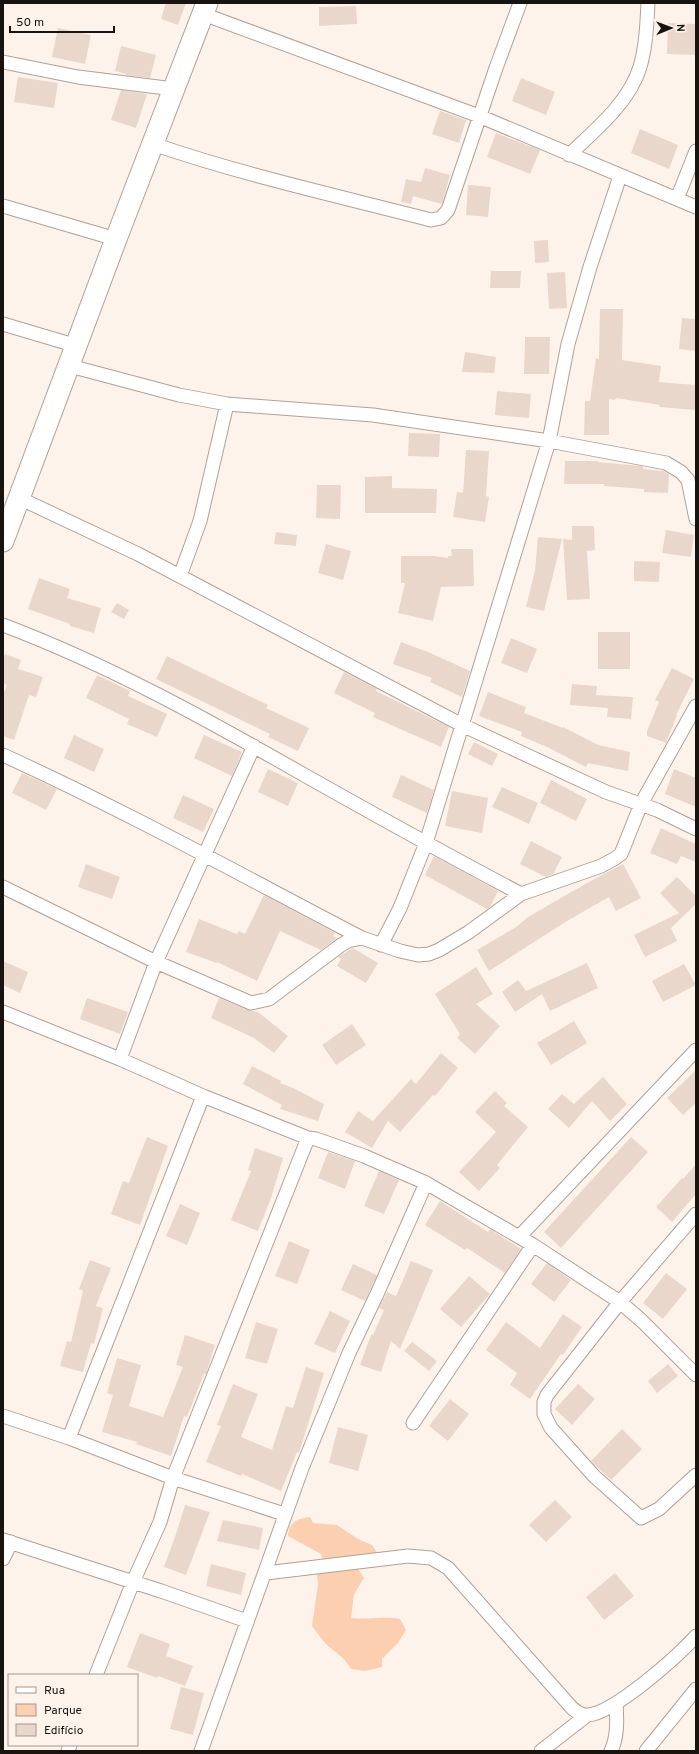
<svg xmlns="http://www.w3.org/2000/svg" width="699" height="1754" viewBox="0 0 699 1754" font-family="Overpass,sans-serif">
  <style>
    .green { fill: #fbcfb0 }
    .building { fill: #e9d7cb }
    .lines { fill: none; stroke-linecap: round; stroke-linejoin: round }
    .minor-casing { stroke: #b2a196; stroke-width: 15 }
    .primary-casing { stroke: #b2a196; stroke-width: 23 }
    .minor { stroke: #fff; stroke-width: 13 }
    .primary { stroke: #fff; stroke-width: 21 }
  </style>
  <rect width="100%" height="100%" fill="#fef3eb"/>
  <!-- green -->
  <path class="green" d="M 310,1517 L 313,1523 L 337,1525 L 358,1539 L 372,1545 L 380,1557 L 371,1564 L 358,1569 L 364,1578 L 354,1594 L 351,1618 C 368,1620 384,1616 400,1619 L 406,1630 L 398,1643 L 382,1659 L 382,1667 L 365,1671 L 351,1669 C 345,1658 335,1652 326,1644 C 321,1639 317,1632 312,1626 L 318,1584 L 317,1574 L 323,1563 L 321,1554 L 288,1536 C 288,1523 298,1518 310,1517 Z"/>
  <!-- building -->
  <path class="building" d="M 166,3 L 186,3 L 178,25 L 161,19 Z
    M 356,6 L 357,24 L 319,26 L 319,7 Z
    M 668,23 L 696,24 L 696,55 L 667,54 Z
    M 58,28 L 91,35 L 85,64 L 52,57 Z
    M 121,46 L 156,55 L 150,78 L 126,75 L 126,74 L 115,71 Z
    M 18,77 L 58,83 L 54,108 L 14,102 Z
    M 521,78 L 555,92 L 546,115 L 512,101 Z
    M 121,90 L 147,94 L 136,128 L 111,120 Z
    M 440,111 L 466,120 L 459,143 L 432,134 Z
    M 640,129 L 678,145 L 669,169 L 631,153 Z
    M 496,133 L 540,150 L 530,174 L 487,157 Z
    M 425,168 L 450,175 L 442,204 L 413,196 L 411,204 L 401,202 L 406,179 L 421,182 Z
    M 468,185 L 491,187 L 488,217 L 466,215 Z
    M 548,240 L 549,262 L 535,263 L 534,241 Z
    M 491,271 L 521,271 L 520,288 L 490,288 Z
    M 565,272 L 567,308 L 549,309 L 547,273 Z
    M 600,309 L 623,309 L 622,360 L 661,366 L 659,382 L 696,385 L 695,410 L 659,407 L 660,405 L 616,398 L 615,400 L 609,399 L 609,435 L 584,435 L 585,401 L 590,401 L 596,358 L 599,359 Z
    M 682,318 L 696,319 L 696,351 L 679,349 Z
    M 525,337 L 550,337 L 549,374 L 524,374 Z
    M 465,352 L 496,357 L 494,373 L 462,372 Z
    M 497,391 L 531,394 L 529,418 L 495,415 Z
    M 409,433 L 440,434 L 439,457 L 408,456 Z
    M 466,450 L 489,451 L 486,496 L 489,497 L 485,522 L 453,517 L 457,492 L 463,493 Z
    M 565,461 L 598,461 L 598,462 L 641,466 L 643,467 L 643,469 L 663,471 L 669,474 L 668,493 L 644,492 L 644,489 L 604,486 L 604,484 L 564,484 Z
    M 392,476 L 392,488 L 437,489 L 436,513 L 365,513 L 365,477 Z
    M 317,485 L 341,485 L 340,519 L 316,518 Z
    M 572,526 L 594,526 L 595,550 L 587,551 L 590,599 L 567,600 L 563,539 L 572,540 Z
    M 666,530 L 694,535 L 691,557 L 662,553 Z
    M 276,532 L 297,535 L 296,546 L 274,544 Z
    M 538,537 L 562,539 L 544,611 L 526,607 L 535,571 Z
    M 326,544 L 351,551 L 343,580 L 318,573 Z
    M 451,549 L 473,549 L 474,586 L 441,587 L 433,621 L 398,613 L 405,583 L 401,583 L 401,556 L 435,556 L 448,558 L 448,556 L 452,556 Z
    M 634,561 L 660,562 L 659,582 L 634,581 Z
    M 39,578 L 70,589 L 67,598 L 101,608 L 94,633 L 70,626 L 70,624 L 28,609 Z
    M 117,603 L 129,610 L 124,619 L 111,612 Z
    M 598,632 L 630,632 L 630,669 L 598,669 Z
    M 511,638 L 537,649 L 527,673 L 501,663 Z
    M 401,642 L 428,652 L 470,671 L 462,697 L 430,682 L 432,678 L 393,664 Z
    M 5,654 L 21,660 L 18,669 L 43,677 L 36,697 L 29,695 L 14,740 L 3,736 L 3,695 L 7,685 L 3,683 L 3,660 Z
    M 167,656 L 268,705 L 266,708 L 309,728 L 298,751 L 268,737 L 270,734 L 156,679 Z
    M 672,668 L 694,679 L 676,715 L 677,715 L 666,743 L 647,736 L 647,731 L 659,702 L 655,700 Z
    M 344,672 L 377,689 L 376,691 L 449,727 L 441,747 L 373,717 L 375,713 L 334,693 Z
    M 97,675 L 130,691 L 128,696 L 167,714 L 157,737 L 127,724 L 129,719 L 86,698 Z
    M 572,684 L 597,686 L 596,695 L 633,697 L 631,719 L 607,717 L 608,708 L 570,705 Z
    M 488,692 L 526,707 L 524,713 L 563,728 L 563,727 L 598,745 L 630,752 L 628,771 L 588,763 L 586,767 L 549,748 L 521,736 L 522,732 L 479,716 Z
    M 74,735 L 104,749 L 94,772 L 64,758 Z
    M 204,735 L 242,752 L 232,776 L 194,758 Z
    M 474,742 L 498,754 L 492,766 L 468,754 Z
    M 268,769 L 298,783 L 288,806 L 258,792 Z
    M 674,769 L 696,778 L 696,807 L 665,794 Z
    M 22,773 L 57,789 L 46,810 L 12,793 Z
    M 401,775 L 434,790 L 427,813 L 392,797 Z
    M 551,780 L 587,799 L 576,821 L 540,803 Z
    M 502,787 L 538,803 L 529,824 L 492,807 Z
    M 452,791 L 488,798 L 482,833 L 445,826 Z
    M 183,795 L 214,809 L 203,832 L 173,818 Z
    M 661,828 L 696,844 L 696,862 L 681,856 L 677,864 L 650,853 Z
    M 531,841 L 562,857 L 553,874 L 546,877 L 520,864 Z
    M 434,856 L 498,891 L 490,907 L 487,909 L 425,875 Z
    M 86,864 L 120,877 L 112,899 L 78,887 Z
    M 623,864 L 641,898 L 616,911 L 609,897 L 567,921 L 489,971 L 477,950 L 516,927 L 528,917 L 587,883 Z
    M 677,877 L 696,896 L 696,904 L 671,928 L 677,941 L 645,957 L 634,935 L 679,913 L 660,893 Z
    M 264,895 L 335,933 L 333,936 L 337,938 L 321,950 L 280,931 L 257,981 L 217,962 L 217,963 L 186,952 L 199,919 L 237,934 L 239,931 L 245,934 Z
    M 353,948 L 378,963 L 366,983 L 337,966 L 341,959 L 338,957 Z
    M 3,961 L 28,972 L 20,993 L 3,985 Z
    M 587,963 L 598,988 L 550,1011 L 542,994 L 515,1012 L 502,992 L 518,980 L 526,991 Z
    M 684,964 L 696,985 L 663,1002 L 652,981 Z
    M 476,967 L 493,994 L 476,1004 L 500,1026 L 475,1054 L 457,1038 L 460,1034 L 435,994 Z
    M 87,998 L 128,1012 L 120,1034 L 80,1019 Z
    M 219,998 L 248,1010 L 258,1012 L 288,1036 L 274,1053 L 254,1038 L 211,1018 Z
    M 574,1021 L 587,1043 L 551,1065 L 537,1043 Z
    M 352,1024 L 366,1045 L 336,1065 L 322,1045 Z
    M 441,1053 L 458,1068 L 435,1096 L 433,1095 L 400,1132 L 388,1121 L 372,1148 L 345,1132 L 358,1111 L 373,1121 L 411,1079 L 416,1084 Z
    M 252,1066 L 281,1081 L 280,1083 L 293,1088 L 324,1104 L 318,1121 L 280,1109 L 282,1105 L 243,1084 Z
    M 696,1070 L 696,1103 L 683,1115 L 667,1098 Z
    M 603,1077 L 627,1104 L 610,1121 L 592,1101 L 569,1128 L 548,1109 L 562,1094 L 574,1104 Z
    M 495,1091 L 507,1103 L 504,1106 L 528,1127 L 497,1165 L 500,1168 L 479,1191 L 459,1172 L 496,1132 L 475,1112 Z
    M 147,1137 L 168,1146 L 140,1225 L 111,1214 L 123,1181 L 129,1183 Z
    M 631,1137 L 648,1152 L 561,1248 L 544,1232 Z
    M 255,1148 L 283,1158 L 271,1198 L 258,1231 L 231,1220 L 251,1171 L 248,1170 Z
    M 328,1152 L 355,1161 L 345,1189 L 318,1178 Z
    M 696,1164 L 696,1194 L 672,1222 L 656,1207 L 682,1178 L 683,1179 Z
    M 379,1171 L 399,1180 L 384,1214 L 364,1206 Z
    M 440,1201 L 488,1232 L 490,1229 L 521,1249 L 505,1273 L 467,1248 L 465,1250 L 425,1225 Z
    M 180,1204 L 200,1213 L 187,1245 L 166,1236 Z
    M 289,1241 L 310,1250 L 297,1284 L 275,1276 Z
    M 90,1260 L 111,1268 L 96,1306 L 103,1308 L 94,1344 L 91,1343 L 83,1372 L 60,1366 L 67,1341 L 71,1342 L 83,1291 L 79,1289 Z
    M 411,1261 L 433,1270 L 400,1349 L 391,1341 L 381,1372 L 360,1365 L 371,1335 L 373,1335 L 384,1310 L 379,1308 L 387,1292 L 396,1296 Z
    M 547,1263 L 571,1280 L 554,1302 L 531,1284 Z
    M 353,1264 L 377,1275 L 365,1301 L 341,1290 Z
    M 666,1273 L 687,1289 L 663,1319 L 643,1303 Z
    M 469,1276 L 490,1294 L 461,1327 L 440,1309 Z
    M 330,1311 L 350,1321 L 335,1353 L 314,1344 Z
    M 563,1314 L 582,1327 L 563,1355 L 561,1354 L 530,1399 L 510,1385 L 517,1373 L 486,1350 L 506,1322 L 540,1348 Z
    M 256,1322 L 278,1329 L 267,1364 L 245,1358 Z
    M 185,1335 L 215,1345 L 206,1374 L 204,1374 L 187,1417 L 184,1416 L 171,1456 L 136,1444 L 137,1442 L 102,1432 L 113,1395 L 107,1393 L 117,1358 L 141,1365 L 129,1406 L 163,1417 L 183,1367 L 176,1365 Z
    M 412,1342 L 437,1361 L 429,1371 L 404,1351 Z
    M 668,1364 L 678,1376 L 657,1393 L 648,1381 Z
    M 306,1367 L 324,1373 L 299,1453 L 297,1452 L 281,1491 L 242,1474 L 241,1476 L 206,1462 L 221,1426 L 217,1425 L 233,1384 L 258,1394 L 241,1437 L 272,1450 L 286,1406 L 293,1408 Z
    M 578,1384 L 595,1399 L 572,1425 L 555,1409 Z
    M 450,1399 L 469,1414 L 448,1441 L 429,1426 Z
    M 338,1427 L 368,1435 L 358,1471 L 329,1463 Z
    M 622,1429 L 642,1449 L 611,1480 L 591,1461 Z
    M 555,1500 L 572,1517 L 546,1542 L 529,1525 Z
    M 185,1505 L 210,1512 L 186,1575 L 164,1567 L 176,1534 Z
    M 223,1520 L 263,1528 L 259,1550 L 217,1541 Z
    M 211,1564 L 246,1573 L 241,1595 L 206,1586 Z
    M 615,1573 L 634,1596 L 604,1620 L 586,1597 Z
    M 140,1633 L 170,1644 L 166,1656 L 193,1666 L 185,1686 L 158,1676 L 157,1678 L 127,1667 Z
    M 181,1687 L 204,1693 L 193,1735 L 170,1729 Z"/>
  <g class="lines">
    <defs>
      <path id="minor" d="M 203,14 L 479,116 L 696,207
        M 3,62 L 78,77 L 174,89
        M 153,144 C 243,175 338,196 431,220 L 441,218 L 448,210 L 496,68 L 520,3
        M 569,155 C 595,130 629,103 640,67 C 646,46 647,24 648,3
        M 677,199 L 696,151
        M 3,206 L 116,239
        M 3,324 L 77,346
        M 70,366 L 179,395 L 227,404 L 373,415 L 549,441 L 666,463 L 681,472 L 688,480 L 696,519
        M 19,498 L 138,554 L 462,725 L 606,792 L 657,810 L 696,829
        M 180,576 L 200,521 L 227,404
        M 3,625 C 109,665 208,720 306,776 C 377,816 449,856 521,894
        M 3,755 C 126,811 243,876 362,938
        M 3,887 L 156,962 L 251,1003 L 269,999 L 341,945 L 350,940 L 362,938 L 400,951 L 418,955 L 429,954 L 439,950 L 469,932 L 521,894 L 601,866 L 614,859 L 621,854 L 641,804 L 696,706
        M 381,945 L 400,908 L 426,843 L 549,441 L 568,344 L 590,267 L 620,176
        M 3,1012 L 120,1059 L 203,1096 L 308,1138 L 316,1139 L 364,1156 L 426,1183 L 533,1245 L 620,1302 L 642,1321 L 696,1375
        M 120,1059 L 156,962 L 254,746
        M 696,1214 L 620,1302 L 547,1395 L 544,1402 L 544,1414 L 551,1428 L 594,1476 L 641,1518 L 659,1509 L 696,1475
        M 519,1237 L 696,1050
        M 3,1416 L 69,1438 L 173,1478 L 284,1514
        M 413,1423 L 533,1245
        M 69,1438 L 203,1096
        M 3,1540 L 161,1591 L 247,1621
        M 3,1559 L 11,1542
        M 266,1573 L 408,1556 L 431,1558 L 448,1568 L 572,1708 C 577,1712 581,1716 588,1715 C 614,1713 677,1657 696,1636
        M 96,1675 L 133,1582 L 160,1522 L 173,1478 L 308,1138
        M 68,1751 L 70,1745
        M 201,1751 L 302,1468 L 349,1353 L 377,1294 L 426,1183
        M 541,1751 L 586,1716
        M 611,1751 C 618,1736 617,1720 616,1703
        M 646,1751 L 696,1689"/>
      <path id="primary" d="M 3,541 L 116,239 L 207,3"/>
    </defs>
    <!-- minor casing -->
    <use href="#minor" class="minor-casing"/>
    <!-- primary casing -->
    <use href="#primary" class="primary-casing"/>
    <!-- minor -->
    <use href="#minor" class="minor"/>
    <!-- primary -->
    <use href="#primary" class="primary"/>
  </g>
  <!-- border -->
  <rect width="699" height="1754" fill="none" stroke="#19130f" stroke-width="8"/>
  <!-- legend -->
  <rect x="8" y="1674" width="130" height="72" fill="#fef3eb" stroke="#a29993"/>
  <rect x="16" y="1687" width="20" height="6" fill="#ffffff" stroke="#a29993"/>
  <text x="44" y="1694" font-size="12" fill="#19130f">Rua</text>
  <rect x="16" y="1704" width="20" height="12" fill="#fbcfb0" stroke="#a29993"/>
  <text x="44" y="1714" font-size="12" fill="#19130f">Parque</text>
  <rect x="16" y="1724" width="20" height="12" fill="#e9d7cb" stroke="#a29993"/>
  <text x="44" y="1734" font-size="12" fill="#19130f">Edifício</text>
  <!-- north arrow -->
  <g transform="translate(671 28) rotate(89)" stroke="#fef3eb" stroke-width="3" paint-order="stroke">
  <path d="M0-3L7 15L0 10L-7 15Z" fill="#19130f"/>
  <text y="-6" font-size="11" font-weight="bold" text-anchor="middle" fill="#19130f">N</text>
  </g>
  <!-- scale -->
  <path d="M10 26v6h104v-6" fill="none" stroke="#19130f" stroke-width="2"/>
  <text x="16" y="26" font-size="12" fill="#19130f" stroke="#fef3eb" stroke-width="3" paint-order="stroke">50 m</text>
</svg>
